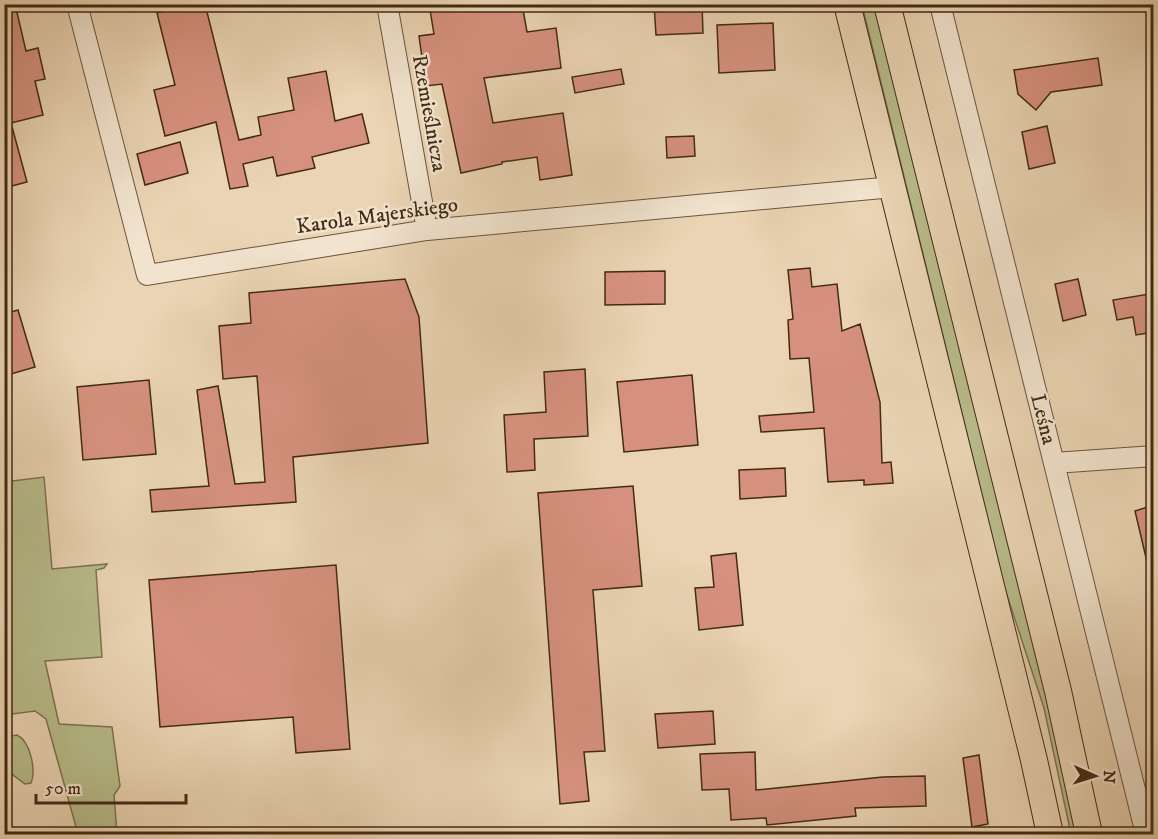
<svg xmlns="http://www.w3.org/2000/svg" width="1158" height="839" viewBox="0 0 1158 839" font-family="'IM FELL DW Pica',serif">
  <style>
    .green { fill: #b8bc8b; stroke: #7e7350; stroke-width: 1.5 }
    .building { fill: #d6917e; stroke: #432a16; stroke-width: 1.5 }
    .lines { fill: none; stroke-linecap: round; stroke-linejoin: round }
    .minor-casing { stroke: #6d543d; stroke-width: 22 }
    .major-casing { stroke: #432a16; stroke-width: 28 }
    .minor { stroke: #f1e3ce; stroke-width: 20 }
    .major { stroke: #ead4b3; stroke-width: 26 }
    .labels { text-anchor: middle; stroke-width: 5; stroke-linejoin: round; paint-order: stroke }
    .street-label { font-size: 21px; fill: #432a16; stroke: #f1e3ce }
  </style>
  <rect width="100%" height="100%" fill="#ead4b3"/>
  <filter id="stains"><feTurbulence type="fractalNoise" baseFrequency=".00333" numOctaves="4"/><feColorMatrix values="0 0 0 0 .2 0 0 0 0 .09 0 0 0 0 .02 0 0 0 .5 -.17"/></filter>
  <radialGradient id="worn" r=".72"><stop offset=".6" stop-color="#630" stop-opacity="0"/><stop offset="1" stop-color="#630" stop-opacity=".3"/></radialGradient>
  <!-- green -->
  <path class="green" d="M 862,5 L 878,5 L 1003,510 L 1078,834 L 1071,834 L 1044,708 L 1005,589 Z
    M 44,477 L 52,569 L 107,564 L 104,568 L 96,570 L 102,657 L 45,661 L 59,724 L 112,727 L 120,786 L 114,795 L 117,834 L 78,834 L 46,719 L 35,711 L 5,715 L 5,547 L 7,551 L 5,482 Z
    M 17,735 C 31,742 36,771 31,783 L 25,784 L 5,769 L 5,737 Z"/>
  <!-- building -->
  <path class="building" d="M 4,4 L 15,4 L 26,51 L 38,48 L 45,79 L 35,81 L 43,115 L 11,123 L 27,182 L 4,188 Z
    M 188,4 L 205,4 L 239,140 L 261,135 L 258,117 L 294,110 L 288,78 L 326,71 L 335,121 L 362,114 L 369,143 L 312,157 L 315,168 L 277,176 L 273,157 L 243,164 L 248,186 L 230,189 L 216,122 L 165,136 L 154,90 L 175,85 L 157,13 Z
    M 429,4 L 522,4 L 527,32 L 556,28 L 561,68 L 484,78 L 493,123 L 563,113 L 572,175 L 540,180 L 537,157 L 502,162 L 502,164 L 461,173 L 442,84 L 426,86 L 419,36 L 434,34 Z
    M 654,4 L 702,4 L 703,33 L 656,35 Z
    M 773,23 L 775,70 L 719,73 L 717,25 Z
    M 1098,58 L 1102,85 L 1051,92 L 1036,110 L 1018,94 L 1014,70 Z
    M 621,69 L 624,84 L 575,93 L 572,77 Z
    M 1047,126 L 1055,163 L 1029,169 L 1022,132 Z
    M 694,136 L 695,156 L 667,158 L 666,137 Z
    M 180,142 L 188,173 L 145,185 L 137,154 Z
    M 810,268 L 812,287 L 837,284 L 842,331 L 860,324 L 880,402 L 882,463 L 891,462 L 893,483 L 864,485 L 864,480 L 828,482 L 824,428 L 761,432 L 759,416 L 814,412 L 809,358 L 790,359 L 788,320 L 793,319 L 788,270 Z
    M 665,271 L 665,304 L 605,305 L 605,272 Z
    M 405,279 L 419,317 L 428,443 L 293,457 L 296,502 L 152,512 L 150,490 L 209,486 L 197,390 L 218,386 L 235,484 L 265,482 L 257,376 L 223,379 L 219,326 L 251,323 L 249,293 Z
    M 1078,279 L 1086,315 L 1063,321 L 1055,284 Z
    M 1149,294 L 1150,301 L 1154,300 L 1154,332 L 1136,335 L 1133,317 L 1117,320 L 1113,300 Z
    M 18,310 L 35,367 L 4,376 L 4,314 Z
    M 585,369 L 588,436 L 534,439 L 535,470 L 507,472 L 504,415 L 546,412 L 544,372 Z
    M 692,375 L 698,445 L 624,452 L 617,382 Z
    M 149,380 L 156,454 L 83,460 L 77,387 Z
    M 785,468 L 786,496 L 740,499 L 739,470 Z
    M 633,486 L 642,586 L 593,590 L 605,751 L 584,752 L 589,801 L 560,804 L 538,493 Z
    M 1154,505 L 1154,561 L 1147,562 L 1135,511 Z
    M 736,553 L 743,625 L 699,630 L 695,588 L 714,587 L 711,556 Z
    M 336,565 L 350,749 L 296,753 L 293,717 L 160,727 L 149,580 Z
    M 713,711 L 715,744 L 658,748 L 655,714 Z
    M 755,752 L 756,790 L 883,777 L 925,776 L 926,806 L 855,808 L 856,816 L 767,825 L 766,818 L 731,820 L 729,789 L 702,790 L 700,754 Z
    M 979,755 L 988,824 L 972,827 L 963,758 Z"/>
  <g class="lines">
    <defs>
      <path id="minor" d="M 77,4 L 147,275 L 427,230 L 893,187
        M 387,4 L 427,230
        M 940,4 L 1146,834
        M 1054,463 L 1154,456"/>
      <path id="major" d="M 847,4 L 1034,760 L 1050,834
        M 887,4 L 1058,691 L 1089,834"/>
    </defs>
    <!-- minor casing -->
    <use href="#minor" class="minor-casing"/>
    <!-- major casing -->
    <use href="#major" class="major-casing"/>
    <!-- minor -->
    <use href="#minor" class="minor"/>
    <!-- major -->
    <use href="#major" class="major"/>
  </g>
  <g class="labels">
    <!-- street labels -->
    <g class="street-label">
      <text transform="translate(430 113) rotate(80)" y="7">Rzemieślnicza</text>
      <text transform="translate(377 215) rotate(-8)" y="7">Karola Majerskiego</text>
      <text transform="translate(1044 419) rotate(76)" y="7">Leśna</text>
    </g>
  </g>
  <!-- margin -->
  <rect width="1158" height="839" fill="none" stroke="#ead4b3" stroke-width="24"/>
  <rect x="6" y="6" width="1146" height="827" fill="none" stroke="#432a16" stroke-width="3"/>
  <rect x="12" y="12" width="1134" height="815" fill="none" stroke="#432a16" stroke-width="1.5"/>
  <!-- north arrow -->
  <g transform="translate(1095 776) rotate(93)" stroke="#f1e3ce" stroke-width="4.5" paint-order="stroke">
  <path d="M0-4.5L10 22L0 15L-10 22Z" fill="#432a16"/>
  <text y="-9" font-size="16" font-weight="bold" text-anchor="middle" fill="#432a16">N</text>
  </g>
  <!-- scale -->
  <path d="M36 794v9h150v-9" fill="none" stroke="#432a16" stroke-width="3"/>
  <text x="45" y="794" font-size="18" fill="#432a16" stroke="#f1e3ce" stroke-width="4.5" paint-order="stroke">50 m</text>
  <rect width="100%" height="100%" filter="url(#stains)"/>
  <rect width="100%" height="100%" fill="url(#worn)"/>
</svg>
